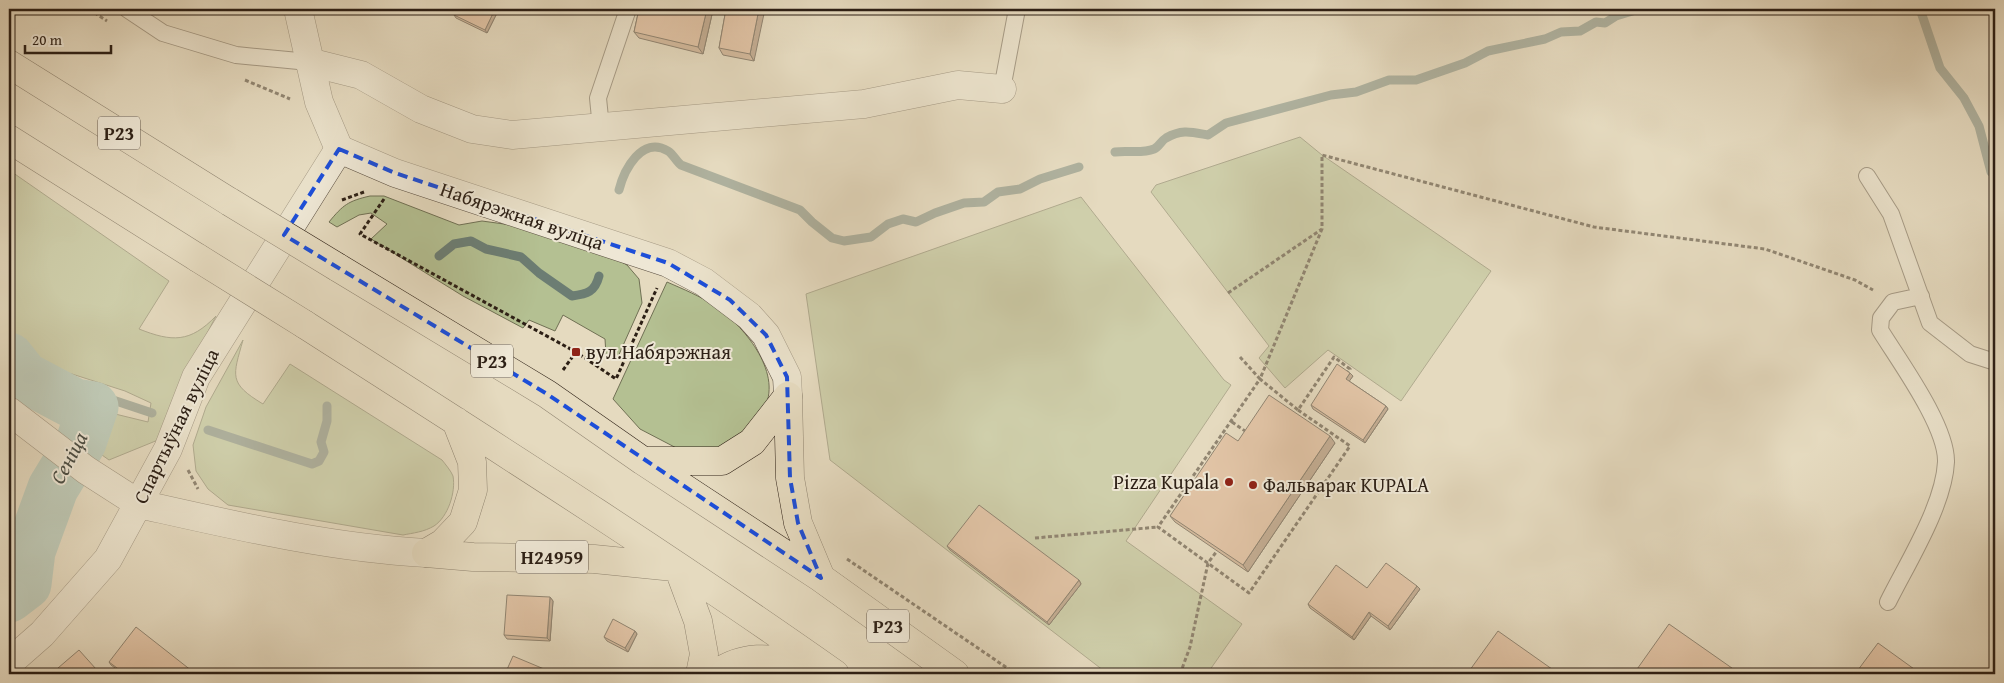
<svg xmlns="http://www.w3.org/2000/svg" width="2004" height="683" viewBox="0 0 2004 683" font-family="'Gentium Book Plus',serif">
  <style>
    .green { fill: #b4c092; stroke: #707054 }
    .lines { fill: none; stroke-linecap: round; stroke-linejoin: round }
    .stream { stroke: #6c7d73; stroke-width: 9 }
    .river { stroke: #96bbb1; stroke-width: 51 }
    .service-casing { stroke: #5a4e40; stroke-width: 18 }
    .minor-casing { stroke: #5a4e40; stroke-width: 29 }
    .tertiary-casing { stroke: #5a4e40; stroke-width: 29 }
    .trunk-casing { stroke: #2c1f15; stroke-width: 29 }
    .path { stroke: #2c1f15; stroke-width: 3; stroke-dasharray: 4 2.5; stroke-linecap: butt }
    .service { stroke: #eee7d5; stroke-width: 16 }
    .minor { stroke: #eee7d5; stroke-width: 28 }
    .tertiary { stroke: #eee7d5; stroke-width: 28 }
    .trunk { stroke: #e5dabf; stroke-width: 28 }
    .trunk-bridge-casing { stroke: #2c1f15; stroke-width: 29; stroke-linecap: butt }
    .trunk-bridge { stroke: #e5dabf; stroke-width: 28 }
    .wall { fill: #be9477; stroke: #2c1f15 }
    .shaded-wall { fill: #9b7861; stroke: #2c1f15 }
    .building { fill: #ddac8a; stroke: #2c1f15 }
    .marked { fill: none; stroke: #1d4ed8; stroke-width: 4; stroke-dasharray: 10 6; stroke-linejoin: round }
    .poi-dot { fill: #8f2418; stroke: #eee7d5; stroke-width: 2 }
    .labels { text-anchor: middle; stroke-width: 4; stroke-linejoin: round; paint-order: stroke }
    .shield { fill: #eee7d5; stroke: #665b4f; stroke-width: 1 }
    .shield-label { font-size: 19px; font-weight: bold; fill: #2c1f15 }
    .street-label { font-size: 20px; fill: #2c1f15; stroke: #eee7d5 }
    .poi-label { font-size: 20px; fill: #2c1f15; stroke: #eee7d5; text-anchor: start }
    .water-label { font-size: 21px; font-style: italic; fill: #4c4e44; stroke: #eee7d5 }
  </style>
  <rect width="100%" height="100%" fill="#e5dabf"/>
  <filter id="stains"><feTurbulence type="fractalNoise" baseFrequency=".004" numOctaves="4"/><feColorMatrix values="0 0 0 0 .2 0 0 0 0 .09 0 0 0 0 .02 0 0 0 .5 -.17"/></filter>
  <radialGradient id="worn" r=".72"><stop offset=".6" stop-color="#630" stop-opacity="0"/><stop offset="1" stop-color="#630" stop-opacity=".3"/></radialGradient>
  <!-- green -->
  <path class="green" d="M 1300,137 L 1322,155 L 1491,271 L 1401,401 L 1328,350 L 1285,388 L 1259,358 L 1269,346 L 1151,192 L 1156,185 Z
    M 9,170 L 169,281 L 139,329 C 172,342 190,343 216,316 L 172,401 L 158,440 L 109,460 L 88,445 L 98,420 L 107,412 L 148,422 L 151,403 L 125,391 L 72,374 L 34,371 L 9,339 Z
    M 370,196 L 384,196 L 459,225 L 482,221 L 526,227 L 611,256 L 627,265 L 639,279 L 642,303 L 617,359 L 606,355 L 605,339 L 563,315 L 555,331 L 529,320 L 523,328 L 463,296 L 371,239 L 387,224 L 371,213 L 359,215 L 337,227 L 329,222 C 343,205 348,201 370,196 Z
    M 1081,197 L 1224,380 L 1231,385 L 1126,541 L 1242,624 L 1207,674 L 1108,674 L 830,460 L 806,294 Z
    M 667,282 C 683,289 700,296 715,306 C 743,325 782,371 765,407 C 759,420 740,437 730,448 L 686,453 L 640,429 L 613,399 Z
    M 243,340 C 233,376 228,383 263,404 L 290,364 L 442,460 C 446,465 451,471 453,476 C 456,492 448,517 434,526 C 424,532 413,533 403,535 L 228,505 L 208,489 L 196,471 L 193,445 L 206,407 Z
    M 9,372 L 19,384 L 63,408 L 60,422 L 9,381 Z"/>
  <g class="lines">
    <!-- stream -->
    <path class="stream" d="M 1920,9 L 1940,68 L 1964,98 L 1979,126 L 1991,172
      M 1115,152 C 1128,150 1141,154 1154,149 C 1159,147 1161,141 1166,138 C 1182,129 1191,132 1208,135 L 1226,123 L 1331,95 L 1356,92 L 1389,80 L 1416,80 L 1465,63 L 1488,51 L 1545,39 L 1561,32 L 1580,31 L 1596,22 L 1605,23 L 1616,16 L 1639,9
      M 619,190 C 624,170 642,135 668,151 C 673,154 676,161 681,165 L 800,210 L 812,222 L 832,238 L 844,241 L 871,237 L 888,224 L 903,219 L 916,222 L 935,213 L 964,203 L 984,202 L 998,192 L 1020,189 L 1040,179 L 1079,167
      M 439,256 L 454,244 L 471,241 L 486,249 L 521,257 L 539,273 L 572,296 C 587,294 595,292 599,276
      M 93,407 L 110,399 L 152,413
      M 208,430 L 312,464 L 319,461 L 324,452 L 321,442 L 327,421 L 327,406"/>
    <!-- river -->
    <path class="river" d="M 9,358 L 24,377 L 75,404 L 93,407 L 81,442 L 53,488 L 30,551 L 26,584 L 9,597"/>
    <defs>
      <path id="service" d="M 127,9 L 163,33 L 236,55 L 309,62
        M 1002,89 L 1017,9
        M 601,128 L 598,98 L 628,9
        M 1867,176 L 1891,214 L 1930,323 L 1970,354 L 1995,362
        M 1888,602 C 1908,562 1944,505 1946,462 C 1947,426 1899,361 1880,330 L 1881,318 L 1893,302 L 1921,296"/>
      <path id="minor" d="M 298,9 L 319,102 L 339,149
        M 309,62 L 361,75 L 421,109 L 472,129 L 512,135 L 864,104 L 958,85 L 1002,89
        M 9,411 L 86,470 L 139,504"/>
      <path id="tertiary" d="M 139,504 C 233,525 329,548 426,553
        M 9,663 L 42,634 L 108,559 L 168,449 L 196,377 L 339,149 L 395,173 L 668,263 L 704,282 L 749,316 L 766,335 L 787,377 L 788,396"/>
      <path id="trunk" d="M 9,64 L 230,202
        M 9,139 L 198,258
        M 337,267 L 547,394 L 643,461 L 821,578 L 955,674
        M 304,324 C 482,438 662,552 835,674
        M 788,396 L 790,478 L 798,523 L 821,578
        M 643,461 L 722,461 L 752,442 L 788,396
        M 426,553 L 473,557 L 594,559 L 674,567
        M 426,553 L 443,543 L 463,522 L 473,490 L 472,462 L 456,421
        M 678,567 L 698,621 L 704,654 L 700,674
        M 716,674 C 749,650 781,661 818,666"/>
    </defs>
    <!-- service casing -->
    <use href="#service" class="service-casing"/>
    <!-- minor casing -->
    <use href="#minor" class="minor-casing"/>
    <!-- tertiary casing -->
    <use href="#tertiary" class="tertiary-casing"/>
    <!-- trunk casing -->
    <use href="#trunk" class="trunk-casing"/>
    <!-- path -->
    <path class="path" d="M 89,9 L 107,21
      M 245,80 L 290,99
      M 384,199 L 360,234 L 576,352 L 616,379 L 657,288
      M 342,200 L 364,192
      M 1228,293 L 1322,229
      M 1240,357 L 1260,379 L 1322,229 L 1322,155 L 1594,227 L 1765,249 L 1855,280 L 1873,290
      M 563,370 L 576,352
      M 1298,410 L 1350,446 L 1249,593 L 1158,527 L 1260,379 L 1298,410 L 1334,357 L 1350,369 L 1347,373
      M 1232,422 L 1248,433
      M 188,470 L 198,489
      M 1035,538 L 1158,527
      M 847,559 L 1016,674
      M 1180,674 L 1190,647 L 1208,563 L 1217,551"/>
    <!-- service -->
    <use href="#service" class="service"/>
    <!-- minor -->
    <use href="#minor" class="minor"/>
    <!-- tertiary -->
    <use href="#tertiary" class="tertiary"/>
    <!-- trunk -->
    <use href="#trunk" class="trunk"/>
    <defs>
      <path id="trunk-bridge" d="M 230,202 L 337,267
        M 198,258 L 304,324"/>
    </defs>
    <!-- trunk-bridge casing -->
    <use href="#trunk-bridge" class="trunk-bridge-casing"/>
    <!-- trunk-bridge -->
    <use href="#trunk-bridge" class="trunk-bridge"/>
  </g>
  <!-- wall -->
  <path class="wall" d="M 456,9 L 499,9 L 487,33 L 456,18 L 454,15 Z
    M 639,9 L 712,9 L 713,10 L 703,54 L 639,38 L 634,32 Z
    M 726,9 L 754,61 L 723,55 L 719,48 Z
    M 1350,373 L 1353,376 L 1349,381 L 1386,406 L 1388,409 L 1365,443 L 1313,409 L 1311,405 Z
    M 1238,441 L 1335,443 L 1248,572 L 1175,522 L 1170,516 Z
    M 947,546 L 1079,580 L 1081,584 L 1049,625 L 950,550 Z
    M 1417,586 L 1420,589 L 1390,630 L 1371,616 L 1354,640 L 1310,608 L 1308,604 L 1367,588 Z
    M 550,597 L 553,601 L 550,641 L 507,639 L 504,635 Z
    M 635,631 L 637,634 L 628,652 L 607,641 L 604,637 Z
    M 109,662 L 195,674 L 123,674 L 111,665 Z
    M 58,668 L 96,669 L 98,673 L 97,674 L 62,674 Z"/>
  <!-- shaded-wall -->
  <path class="shaded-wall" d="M 495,9 L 499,9 L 487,33 L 485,30 Z
    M 707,9 L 712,9 L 713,10 L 703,54 L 698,47 Z
    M 759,9 L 765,9 L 754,61 L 750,54 Z
    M 1350,373 L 1353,376 L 1348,383 L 1346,379 Z
    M 1386,406 L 1388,409 L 1365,443 L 1363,440 Z
    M 1330,436 L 1335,443 L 1248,572 L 1243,565 Z
    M 1079,580 L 1081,584 L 1049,625 L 1047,622 Z
    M 1417,586 L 1420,589 L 1390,630 L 1388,626 Z
    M 550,597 L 553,601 L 550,641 L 547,638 Z
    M 1369,612 L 1371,616 L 1354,640 L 1352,637 Z
    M 635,631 L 637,634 L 628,652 L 625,648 Z"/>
  <!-- building -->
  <path class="building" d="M 456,9 L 495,9 L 485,30 L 454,15 Z
    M 639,9 L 707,9 L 698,47 L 634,32 Z
    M 726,9 L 759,9 L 750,54 L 719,48 Z
    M 1337,364 L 1350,373 L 1346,379 L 1386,406 L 1363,440 L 1311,405 Z
    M 1269,395 L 1330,436 L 1243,565 L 1170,516 L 1226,433 L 1238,441 Z
    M 979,505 L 1079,580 L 1047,622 L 947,546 Z
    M 1386,563 L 1417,586 L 1388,626 L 1369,612 L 1352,637 L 1308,604 L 1336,565 L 1367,588 Z
    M 507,595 L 550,597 L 547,638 L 504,635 Z
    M 613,619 L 635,631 L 625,648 L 604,637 Z
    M 1669,624 L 1739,673 L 1739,674 L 1639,674 L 1635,672 Z
    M 136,627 L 192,671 L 190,674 L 125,674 L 109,662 Z
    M 1498,631 L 1559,674 L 1467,674 Z
    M 1878,643 L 1921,674 L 1855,674 Z
    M 79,650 L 96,669 L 90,674 L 63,674 L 58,668 Z
    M 513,656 L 556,674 L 505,674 Z"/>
  <!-- marked area -->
  <path d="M0 0H2004V683H0ZM 339,149 L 395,173 L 668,263 L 730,300 L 766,335 L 787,377 L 790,478 L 798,523 L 821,578 L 547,394 L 284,235 Z" fill="#e5dabf" fill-opacity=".55" fill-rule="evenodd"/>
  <path class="marked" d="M 339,149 L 395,173 L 668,263 L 730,300 L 766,335 L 787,377 L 790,478 L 798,523 L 821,578 L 547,394 L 284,235 Z"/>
  <!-- markers -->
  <g class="poi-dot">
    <rect x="571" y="347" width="10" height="10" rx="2.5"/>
    <circle cx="1229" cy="482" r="5"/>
    <circle cx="1253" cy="485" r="5"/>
  </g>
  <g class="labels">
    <!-- shield labels -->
    <g class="shield">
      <rect x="98" y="116.5" width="42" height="33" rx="4"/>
      <rect x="471" y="344.5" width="42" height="33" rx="4"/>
      <rect x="516" y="540.5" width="72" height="33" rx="4"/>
      <rect x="867" y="609.5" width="42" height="33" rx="4"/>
    </g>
    <g class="shield-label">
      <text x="119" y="140">Р23</text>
      <text x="492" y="368">Р23</text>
      <text x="552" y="564">Н24959</text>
      <text x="888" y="633">Р23</text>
    </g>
    <!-- street labels -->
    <g class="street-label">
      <text transform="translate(522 216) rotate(19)" y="7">Набярэжная вуліца</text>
      <text transform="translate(176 426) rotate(-64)" y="7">Спартыўная вуліца</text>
    </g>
    <!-- poi labels -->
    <g class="poi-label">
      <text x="586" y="359">вул.Набярэжная</text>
      <text x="1219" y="489" text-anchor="end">Pizza Kupala</text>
      <text x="1263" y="492">Фальварак KUPALA</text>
    </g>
    <!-- water labels -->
    <g class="water-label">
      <text transform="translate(69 458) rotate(-62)" y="7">Сеніца</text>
    </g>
  </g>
  <!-- margin -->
  <rect width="2004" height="683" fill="none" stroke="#e5dabf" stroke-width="30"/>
  <rect x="10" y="10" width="1984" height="663" fill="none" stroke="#2c1f15" stroke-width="2.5"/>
  <rect x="15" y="15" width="1974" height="653" fill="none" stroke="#2c1f15"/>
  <!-- scale -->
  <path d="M25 45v8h86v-8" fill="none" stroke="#2c1f15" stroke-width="2.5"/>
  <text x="32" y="45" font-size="15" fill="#2c1f15" stroke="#eee7d5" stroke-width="4" paint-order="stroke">20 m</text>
  <rect width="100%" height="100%" filter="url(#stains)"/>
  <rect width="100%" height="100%" fill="url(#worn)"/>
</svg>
